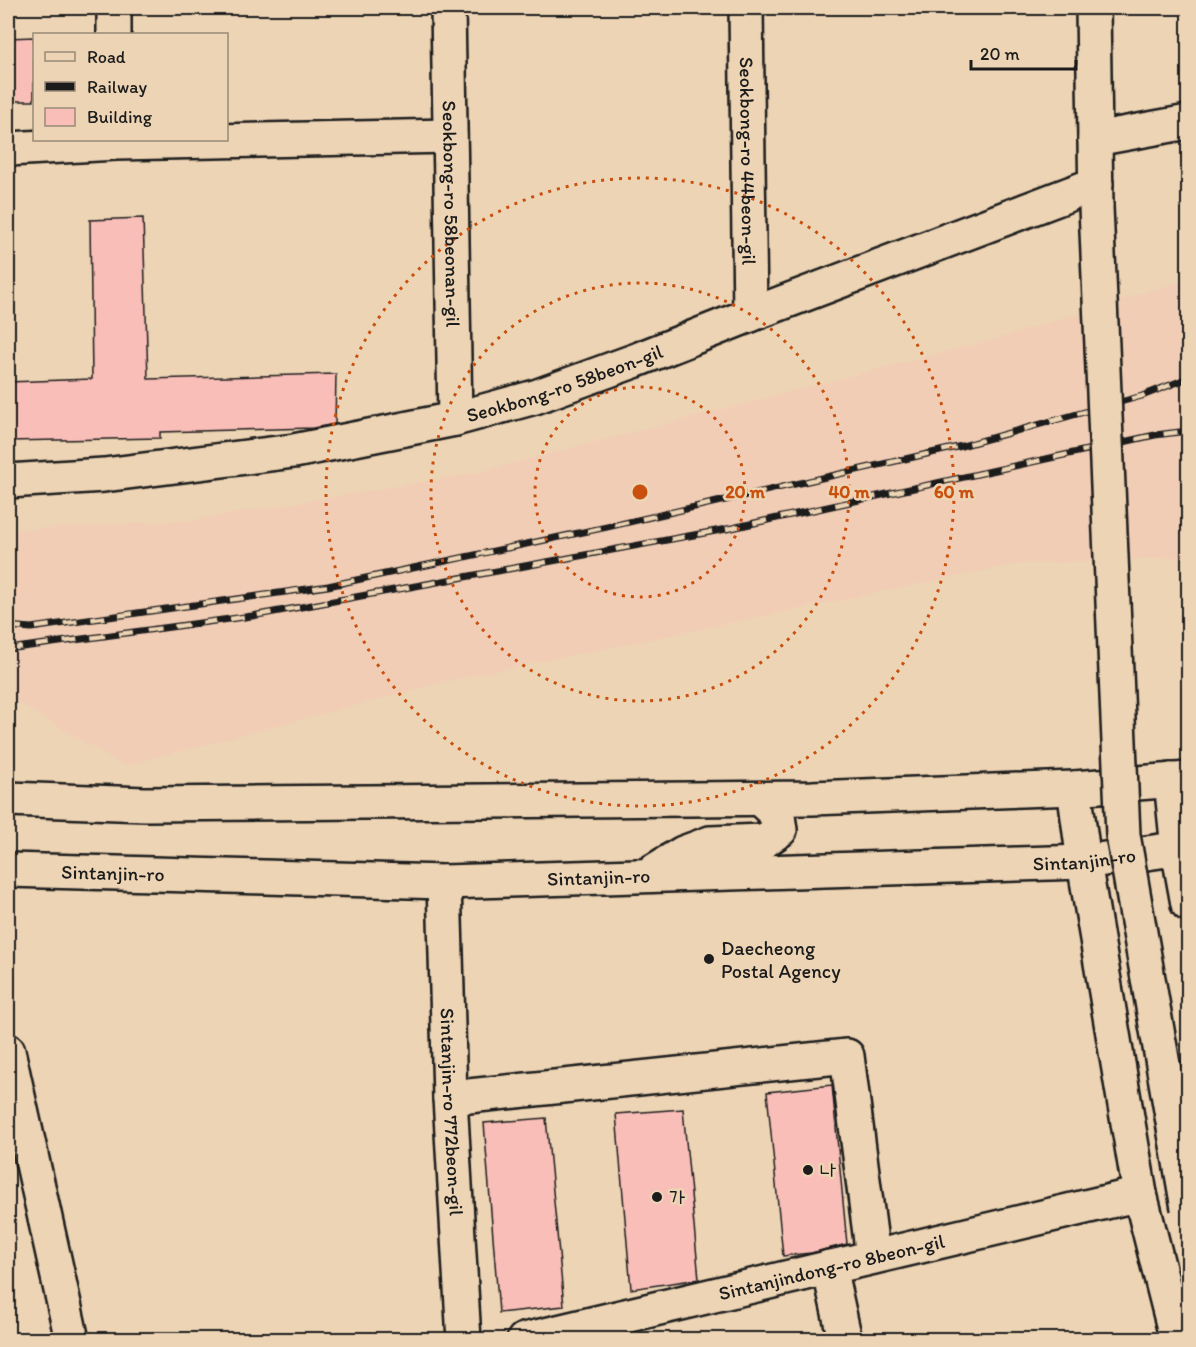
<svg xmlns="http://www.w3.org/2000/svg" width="1196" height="1347" viewBox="0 0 1196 1347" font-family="Itim,'Poor Story',sans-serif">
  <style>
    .built { fill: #f1cdb5 }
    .building { fill: #fabeb8; stroke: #1c1c1c; stroke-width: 1.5 }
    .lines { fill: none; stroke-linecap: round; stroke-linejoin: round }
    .minor-casing { stroke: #1c1c1c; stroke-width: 38 }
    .major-casing { stroke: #1c1c1c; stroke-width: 38 }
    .minor { stroke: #edd4b4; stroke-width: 33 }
    .major { stroke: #edd4b4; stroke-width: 33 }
    .rail-casing { stroke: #1c1c1c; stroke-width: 7 }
    .rail { stroke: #edd4b4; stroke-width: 4.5; stroke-dasharray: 14; stroke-linecap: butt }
    .major-bridge-casing { stroke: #1c1c1c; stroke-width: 38; stroke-linecap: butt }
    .major-bridge { stroke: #edd4b4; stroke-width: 33 }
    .ring { fill: none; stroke: #c9500e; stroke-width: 3; stroke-dasharray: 3 6 }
    .poi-dot { fill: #1c1c1c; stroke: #edd4b4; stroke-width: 2 }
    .labels { text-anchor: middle; stroke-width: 5; stroke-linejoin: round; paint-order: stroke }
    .street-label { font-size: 20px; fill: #1c1c1c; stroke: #edd4b4 }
    .poi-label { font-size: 20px; fill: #1c1c1c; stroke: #edd4b4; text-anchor: start }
    .centre { fill: #c9500e; stroke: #edd4b4; stroke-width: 3 }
    .ring-label { font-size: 18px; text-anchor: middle; font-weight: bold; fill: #c9500e; stroke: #edd4b4; stroke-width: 5; stroke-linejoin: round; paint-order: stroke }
  </style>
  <rect width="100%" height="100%" fill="#edd4b4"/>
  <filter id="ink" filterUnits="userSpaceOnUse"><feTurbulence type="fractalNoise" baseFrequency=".0167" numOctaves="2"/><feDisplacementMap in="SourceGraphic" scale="12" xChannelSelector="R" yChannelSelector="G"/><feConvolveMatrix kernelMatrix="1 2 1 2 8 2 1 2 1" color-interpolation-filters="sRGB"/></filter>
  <g filter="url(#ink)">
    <!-- built -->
    <path class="built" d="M 1188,279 L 1188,557 L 1017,564 L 456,679 L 123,766 L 8,696 L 8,530 L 194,520 L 475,473 L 1006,336 Z"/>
    <!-- building -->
    <path class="building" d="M 34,37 L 34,101 L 8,101 L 8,38 Z
      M 143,218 L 148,379 L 336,374 L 335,424 L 313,428 L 160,432 L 160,438 L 8,441 L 8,382 L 92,379 L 90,220 Z
      M 832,1085 L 847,1244 L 811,1253 L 783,1256 L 767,1092 Z
      M 683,1109 L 699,1279 L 631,1289 L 616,1114 Z
      M 546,1118 L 564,1306 L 499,1313 L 484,1123 Z"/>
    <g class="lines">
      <defs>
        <g id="minor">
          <path d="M 114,8 L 114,34"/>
          <path id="s1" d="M 448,8 L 455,419"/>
          <path id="s2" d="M 746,8 L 750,315"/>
          <path d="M 1095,139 L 1188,122"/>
          <path d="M 8,149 L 116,143 L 450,136"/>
          <path id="s3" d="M 8,481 L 104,475 L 294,451 L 455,419 L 535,397 L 634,361 L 750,315 L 1096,184"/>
          <path d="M 1171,780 L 1178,849 L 1188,904"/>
          <path d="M 1074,788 L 1084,862 L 1140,1194 L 1177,1340"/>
          <path id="s4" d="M 444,882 L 450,1098 L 464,1340"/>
          <path d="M 8,1051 L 72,1340"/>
          <path d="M 450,1098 L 847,1056 L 873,1257"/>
          <path d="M 829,1267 L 845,1340"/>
          <path id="s5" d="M 524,1340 L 1140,1194"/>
        </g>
        <g id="major">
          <path d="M 1093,8 L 1096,207"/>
          <path d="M 8,799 L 145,804 L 812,798 L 1074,788 L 1188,779"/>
          <path id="s6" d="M 8,870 L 444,882 L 1084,862 L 1188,847"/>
          <path d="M 652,872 L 683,853 L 710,843 L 764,841 L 780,830 L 778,816 L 760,799"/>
        </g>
      </defs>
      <!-- minor casing -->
      <use href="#minor" class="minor-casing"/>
      <!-- major casing -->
      <use href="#major" class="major-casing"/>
      <!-- minor -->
      <use href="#minor" class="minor"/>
      <!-- major -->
      <use href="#major" class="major"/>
      <defs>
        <path id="rail" d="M 8,626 L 31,628 L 328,586 L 607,527 L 962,446 L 1142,396 L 1188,378
          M 8,649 L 252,616 L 732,528 L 1155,435 L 1188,431"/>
      </defs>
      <!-- rail casing -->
      <use href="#rail" class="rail-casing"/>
      <!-- rail -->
      <use href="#rail" class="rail"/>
      <defs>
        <path id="major-bridge" d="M 1096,207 L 1123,835 L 1188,1208"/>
      </defs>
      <!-- major-bridge casing -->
      <use href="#major-bridge" class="major-bridge-casing"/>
      <!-- major-bridge -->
      <use href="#major-bridge" class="major-bridge"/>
    </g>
  </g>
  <!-- distance rings -->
  <g class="ring">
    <circle cx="640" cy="492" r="105"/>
    <circle cx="640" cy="492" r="209"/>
    <circle cx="640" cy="492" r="314"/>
  </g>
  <!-- markers -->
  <g class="poi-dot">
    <circle cx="709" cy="959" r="6"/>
    <circle cx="808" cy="1170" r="6"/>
    <circle cx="657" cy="1197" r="6"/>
  </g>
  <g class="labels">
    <!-- street labels -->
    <g class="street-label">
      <text dy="7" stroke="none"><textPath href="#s2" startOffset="153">Seokbong-ro 44beon-gil</textPath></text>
      <text dy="7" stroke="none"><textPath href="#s1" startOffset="206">Seokbong-ro 58beonan-gil</textPath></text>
      <text dy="7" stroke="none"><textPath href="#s3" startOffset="567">Seokbong-ro 58beon-gil</textPath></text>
      <text dy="7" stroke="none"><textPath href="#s6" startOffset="1077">Sintanjin-ro</textPath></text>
      <text dy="7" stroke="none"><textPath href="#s6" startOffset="105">Sintanjin-ro</textPath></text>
      <text dy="7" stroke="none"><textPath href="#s6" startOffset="591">Sintanjin-ro</textPath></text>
      <text dy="7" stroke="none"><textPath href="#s4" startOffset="230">Sintanjin-ro 772beon-gil</textPath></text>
      <text dy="7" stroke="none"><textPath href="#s5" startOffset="316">Sintanjindong-ro 8beon-gil</textPath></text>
    </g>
    <!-- poi labels -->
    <g class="poi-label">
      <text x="721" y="955">Daecheong<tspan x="721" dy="23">Postal Agency</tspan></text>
      <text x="820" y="1177">나</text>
      <text x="669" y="1204">가</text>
    </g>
  </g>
  <circle cx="640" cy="492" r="9" class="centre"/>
  <g class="ring-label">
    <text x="745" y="498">20 m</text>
    <text x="849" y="498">40 m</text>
    <text x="954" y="498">60 m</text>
  </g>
  <!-- margin -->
  <rect width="1196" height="1347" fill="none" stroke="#edd4b4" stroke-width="30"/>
  <rect x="15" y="15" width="1166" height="1317" fill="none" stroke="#1c1c1c" stroke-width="2" filter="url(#ink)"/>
  <!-- legend -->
  <rect x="33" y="33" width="195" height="108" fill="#edd4b4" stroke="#998a77" stroke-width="1.5"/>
  <rect x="45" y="52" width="30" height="9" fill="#edd4b4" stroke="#998a77" stroke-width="1.5"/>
  <text x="87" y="63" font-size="18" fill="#1c1c1c">Road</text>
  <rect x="45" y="82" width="30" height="9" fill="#1c1c1c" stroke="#998a77" stroke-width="1.5"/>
  <text x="87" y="93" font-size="18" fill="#1c1c1c">Railway</text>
  <rect x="45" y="108" width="30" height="18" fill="#fabeb8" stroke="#998a77" stroke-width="1.5"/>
  <text x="87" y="123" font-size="18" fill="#1c1c1c">Building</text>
  <!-- scale -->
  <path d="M971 60v9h105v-9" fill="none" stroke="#1c1c1c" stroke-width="3"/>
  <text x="980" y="60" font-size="18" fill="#1c1c1c" stroke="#edd4b4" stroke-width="4.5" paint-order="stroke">20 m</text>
</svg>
